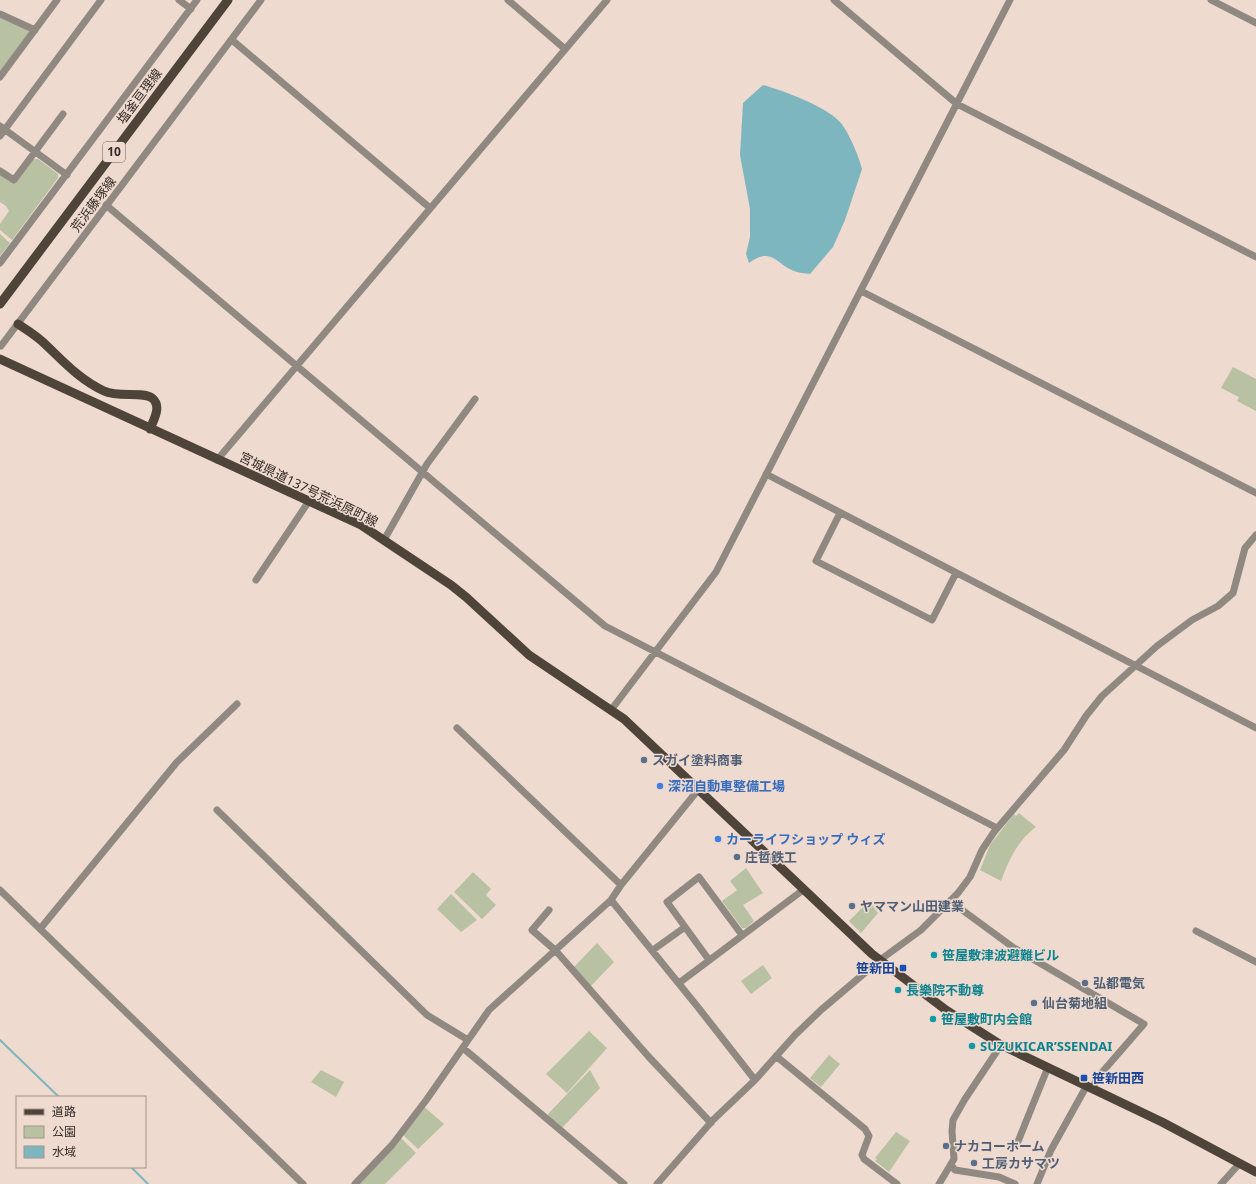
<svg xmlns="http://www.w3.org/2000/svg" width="1256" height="1184" viewBox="0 0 1256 1184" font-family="'Noto Sans','Noto Sans JP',sans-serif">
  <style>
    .green { fill: #b8c1a2 }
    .water { fill: #7eb6bf }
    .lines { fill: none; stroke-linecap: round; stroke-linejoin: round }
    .stream { stroke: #7eb6bf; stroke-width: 2 }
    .minor { stroke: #8f8982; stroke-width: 7 }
    .major { stroke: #4e4439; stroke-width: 9 }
    .service-dot { fill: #5c6f8a; stroke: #efdacf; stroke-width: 1.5 }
    .shop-dot { fill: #3f7fe0; stroke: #efdacf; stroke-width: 1.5 }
    .culture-dot { fill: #0f9aa8; stroke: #efdacf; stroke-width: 1.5 }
    .transit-dot { fill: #1a4fb4; stroke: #efdacf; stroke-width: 1.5 }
    .labels { text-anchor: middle; stroke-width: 3; stroke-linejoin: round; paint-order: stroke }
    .shield { fill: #efdacf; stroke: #6a5f59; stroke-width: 1 }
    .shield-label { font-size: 12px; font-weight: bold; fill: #312a26 }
    .street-label { font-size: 13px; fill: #312a26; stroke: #efdacf }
    .service-label { font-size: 13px; font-weight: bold; fill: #4e5e75; stroke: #efdacf; text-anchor: start }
    .shop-label { font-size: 13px; font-weight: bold; fill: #366cbe; stroke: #efdacf; text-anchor: start }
    .culture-label { font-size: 13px; font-weight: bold; fill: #0d838f; stroke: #efdacf; text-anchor: start }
    .transit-label { font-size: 13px; font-weight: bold; fill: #164399; stroke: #efdacf; text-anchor: end }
  </style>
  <rect width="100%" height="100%" fill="#efdacf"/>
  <!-- green -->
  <path class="green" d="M 0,16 L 30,29 L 31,34 L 0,75 Z
    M 33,159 L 38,159 L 58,174 L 58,178 L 12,240 L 0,230 L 0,224 L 9,211 L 6,206 L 0,202 L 0,173 L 15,184 Z
    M 0,234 L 10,243 L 0,256 Z
    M 1233,367 L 1256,379 L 1256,411 L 1237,401 L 1239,397 L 1221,388 Z
    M 1019,813 L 1036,827 C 1017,841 1009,860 1001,881 L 980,870 L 990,845 L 1014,814 L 1016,816 Z
    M 746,868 L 763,893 L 743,905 L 754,921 L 746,928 L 742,928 L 722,901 L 737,890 L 730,881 Z
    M 473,872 L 491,889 L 486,895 L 496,905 L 482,919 L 454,892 Z
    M 451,894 L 477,920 L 461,932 L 437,909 Z
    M 869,901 L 878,913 L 861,933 L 849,921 Z
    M 597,943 L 614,962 L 590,987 L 573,968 Z
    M 763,965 L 772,978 L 751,994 L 741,981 Z
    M 589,1031 L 607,1048 L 567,1093 L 546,1074 Z
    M 829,1055 L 840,1064 L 821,1087 L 810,1078 Z
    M 321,1070 L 344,1082 L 336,1097 L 311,1082 Z
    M 590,1070 L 600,1088 L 561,1129 L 548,1117 L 548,1114 Z
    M 422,1105 L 444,1124 L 418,1149 L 401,1133 Z
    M 896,1132 L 910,1141 L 889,1172 L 875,1161 L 877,1159 L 875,1158 Z
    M 399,1136 L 416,1153 L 385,1184 L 352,1184 Z"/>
  <!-- water -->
  <path class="water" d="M 763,85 C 782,90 827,107 840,122 C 848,131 859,156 862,169 L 845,220 L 833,247 L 810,274 C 805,273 799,273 794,271 C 776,264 772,246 749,263 L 746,254 L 750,237 L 750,209 L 740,155 L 743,103 Z"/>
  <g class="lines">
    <!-- stream -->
    <path class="stream" d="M 0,1040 L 59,1097
      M 131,1167 L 148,1184"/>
    <!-- minor -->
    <path class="minor" d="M 179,0 L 191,9
      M 508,0 L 565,49
      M 834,0 L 957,104 L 1256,257
      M 1211,0 L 1256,23
      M 0,14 L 35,30
      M 232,40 L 430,208
      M 0,77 L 57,0
      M 0,126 L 67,175
      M 0,136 L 101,0
      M 0,171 L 14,180 L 63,114
      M 106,205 L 605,626 L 997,828
      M 0,263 L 197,0
      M 861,291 L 1256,493
      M 1,346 L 261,0
      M 217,460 L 607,0
      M 766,474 L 1256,728
      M 840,513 L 816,561 L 932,620 L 956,573
      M 384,540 L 427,464 L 475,399
      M 256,580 L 309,501
      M 611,710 L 716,572 L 1010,0
      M 457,728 L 621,885
      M 217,810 L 427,1015 L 468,1040
      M 0,890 L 303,1184
      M 611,900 L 697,1006 L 755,1080
      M 950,901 L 1014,948 L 1144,1024 L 1098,1077 L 1092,1089
      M 549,910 L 532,930 L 556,951 L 648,1056 L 711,1123
      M 40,929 L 177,762 L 237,704
      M 1196,931 L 1256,962
      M 653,950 L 685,927
      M 709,960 L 667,902 L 699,877 L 742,935
      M 679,983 L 803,890
      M 463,1048 L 624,1184
      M 776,1056 L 865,1129 L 869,1136 L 862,1155 L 864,1159 L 897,1184
      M 1017,1144 L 1046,1072
      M 951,1165 L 955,1170 L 999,1177 L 1015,1184
      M 355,1184 L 392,1145 L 427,1099 L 489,1010 L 611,900 L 621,885 L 698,790
      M 657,1184 L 713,1120 L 755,1080 L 795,1035 L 821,1010 L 880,960 L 921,930 L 958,893 L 970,877 L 982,850 L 994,832 L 1064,750 L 1086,716 L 1102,696 L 1157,646 L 1192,620 L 1218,606 L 1233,593 L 1245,548 L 1256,535
      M 939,1184 L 954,1159 L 952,1131 L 953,1120 L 965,1099 L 1001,1045
      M 1037,1184 L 1051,1150 L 1086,1087
      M 1221,1184 L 1240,1163"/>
    <!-- major -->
    <path class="major" d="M 0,304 L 228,0
      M 18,324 C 27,330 37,336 45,344 C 64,362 80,380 104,391 C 118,398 143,391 152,398 C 162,406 154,419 150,429
      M 0,359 L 361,525 L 451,585 L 466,597 L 529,655 L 624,719 L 872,954 L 946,1010 L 1001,1045 L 1162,1122 L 1256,1172"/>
  </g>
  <!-- markers -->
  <g class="service-dot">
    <circle cx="644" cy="760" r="4"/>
    <circle cx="737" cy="857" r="4"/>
    <circle cx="852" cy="906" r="4"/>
    <circle cx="1085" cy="983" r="4"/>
    <circle cx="1034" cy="1003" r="4"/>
    <circle cx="946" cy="1146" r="4"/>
    <circle cx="974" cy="1163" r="4"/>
  </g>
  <g class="shop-dot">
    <circle cx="660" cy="786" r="4"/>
    <circle cx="718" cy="839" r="4"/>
  </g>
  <g class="culture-dot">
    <circle cx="934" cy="955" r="4"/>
    <circle cx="898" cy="990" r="4"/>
    <circle cx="933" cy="1019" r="4"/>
    <circle cx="972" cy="1046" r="4"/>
  </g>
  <g class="transit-dot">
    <rect x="899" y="964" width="8" height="8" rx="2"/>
    <rect x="1080" y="1074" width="8" height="8" rx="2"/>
  </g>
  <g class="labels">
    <!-- shield labels -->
    <rect class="shield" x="103" y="142" width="22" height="20" rx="3"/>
    <g class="shield-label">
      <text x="114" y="156">10</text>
    </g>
    <!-- street labels -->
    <g class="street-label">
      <text transform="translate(139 96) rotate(-53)" y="5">塩釜亘理線</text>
      <text transform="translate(93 204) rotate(-53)" y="5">荒浜藤塚線</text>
      <text transform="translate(309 489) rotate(26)" y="5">宮城県道137号荒浜原町線</text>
    </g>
    <!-- service labels -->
    <g class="service-label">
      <text x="652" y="765">スガイ塗料商事</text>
      <text x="745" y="862">庄哲鉄工</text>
      <text x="860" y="911">ヤママン山田建業</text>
      <text x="1093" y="988">弘都電気</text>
      <text x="1042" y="1008">仙台菊地組</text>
      <text x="954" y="1151">ナカコーホーム</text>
      <text x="982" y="1168">工房カサマツ</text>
    </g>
    <!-- shop labels -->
    <g class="shop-label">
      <text x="668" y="791">深沼自動車整備工場</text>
      <text x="726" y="844">カーライフショップ ウィズ</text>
    </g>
    <!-- culture labels -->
    <g class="culture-label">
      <text x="942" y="960">笹屋敷津波避難ビル</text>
      <text x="906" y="995">長樂院不動尊</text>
      <text x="941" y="1024">笹屋敷町内会館</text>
      <text x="980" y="1051">SUZUKICAR’SSENDAI</text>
    </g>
    <!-- transit labels -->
    <g class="transit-label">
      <text x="895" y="973">笹新田</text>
      <text x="1092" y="1083" text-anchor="start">笹新田西</text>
    </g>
  </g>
  <!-- legend -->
  <rect x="16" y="1096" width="130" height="72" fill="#efdacf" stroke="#a3948b"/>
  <rect x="24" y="1109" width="20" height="6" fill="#4e4439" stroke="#a3948b"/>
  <text x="52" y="1116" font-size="12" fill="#312a26">道路</text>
  <rect x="24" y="1126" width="20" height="12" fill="#b8c1a2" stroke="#a3948b"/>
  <text x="52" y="1136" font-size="12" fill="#312a26">公園</text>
  <rect x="24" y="1146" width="20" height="12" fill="#7eb6bf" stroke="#a3948b"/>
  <text x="52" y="1156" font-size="12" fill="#312a26">水域</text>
</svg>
